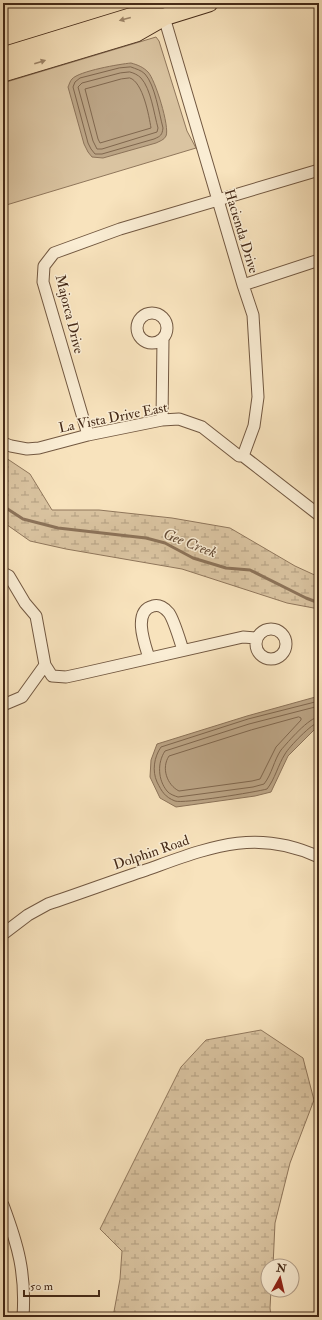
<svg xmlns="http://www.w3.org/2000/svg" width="322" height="1320" viewBox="0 0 322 1320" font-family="'IM FELL Double Pica',serif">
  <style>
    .green { fill: #dac4a1; stroke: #90775c }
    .wetland { fill: url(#wetland-marsh); stroke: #90775c }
    .water { fill: #bba485; stroke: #8c7359 }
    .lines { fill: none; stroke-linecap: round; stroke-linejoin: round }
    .shore { stroke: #80674e; stroke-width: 1 }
    .stream { stroke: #8c7359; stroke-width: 3 }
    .minor-casing { stroke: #725841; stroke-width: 13 }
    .primary-casing { stroke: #452a18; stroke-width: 19 }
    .minor { stroke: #faedd4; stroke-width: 11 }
    .primary { stroke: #f8e3bd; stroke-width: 17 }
    .oneway { fill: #9e866a }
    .labels { text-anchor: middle; stroke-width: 3; stroke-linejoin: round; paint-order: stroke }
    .street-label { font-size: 14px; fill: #452a18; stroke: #faedd4 }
    .water-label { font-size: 15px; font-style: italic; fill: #684f39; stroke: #faedd4 }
  </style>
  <defs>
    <pattern id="wetland-marsh" width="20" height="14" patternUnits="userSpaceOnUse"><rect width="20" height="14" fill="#dac4a1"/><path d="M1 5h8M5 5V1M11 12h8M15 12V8" fill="none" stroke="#b39f82"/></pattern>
  </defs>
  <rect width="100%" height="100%" fill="#f8e3bd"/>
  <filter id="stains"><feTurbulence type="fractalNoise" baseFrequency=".005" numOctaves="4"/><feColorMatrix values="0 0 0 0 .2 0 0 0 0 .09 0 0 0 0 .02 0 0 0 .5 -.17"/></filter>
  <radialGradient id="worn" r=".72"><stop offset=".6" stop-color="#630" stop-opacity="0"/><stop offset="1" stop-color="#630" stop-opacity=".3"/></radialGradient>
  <!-- green -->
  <path class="green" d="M 156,37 L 159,41 L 187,131 L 196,148 L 3,206 L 3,83 Z"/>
  <!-- wetland -->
  <path class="wetland" d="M 3,456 L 30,474 L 52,510 L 99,510 L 172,518 L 230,528 L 295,566 L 319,577 L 319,609 L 287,603 L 182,569 L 66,549 L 30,541 L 3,522 Z
    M 261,1030 L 303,1058 L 314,1100 L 290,1163 L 275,1223 L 273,1266 L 268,1266 L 268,1290 L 271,1290 L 270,1308 L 271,1317 L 113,1317 L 120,1279 L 122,1251 L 100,1229 L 181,1067 L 206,1040 Z"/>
  <!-- water -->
  <path class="water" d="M 131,63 C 138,65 143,67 148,72 C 155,79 170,127 166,136 C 164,140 160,141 156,143 L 103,158 L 92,157 L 88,152 L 84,144 L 68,87 C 69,85 70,81 72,79 C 79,71 120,64 131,63 Z
    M 319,696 L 319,725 L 288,756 L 271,792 L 255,796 L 176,807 L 160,798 L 150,777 L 151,760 L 157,744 L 247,716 Z"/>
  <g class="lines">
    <!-- shore -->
    <path class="shore" d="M 131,67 C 136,69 141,70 145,74 C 155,85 159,113 163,128 C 162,135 161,136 154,139 L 102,154 L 95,154 L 91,149 L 88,143 L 73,87 L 75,82 L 80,78 L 119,68 Z
      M 130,72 C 134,73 138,75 141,78 C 151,89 154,114 158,128 L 157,132 L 102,149 L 97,149 L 93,141 L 78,87 L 82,83 L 120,73 Z
      M 130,78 C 143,82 149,116 151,128 L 100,143 L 98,139 L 85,89 L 121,79 Z
      M 319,701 L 248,719 L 161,747 C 154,757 152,771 157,782 C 162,792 165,797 175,801 C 183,804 256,792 267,789 C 275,779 278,765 285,754 C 289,747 312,723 319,722
      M 319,706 L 249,724 L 165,751 C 157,763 158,780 167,791 C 169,794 175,796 178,797 L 253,787 L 264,784 C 272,774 274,760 281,750 C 288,742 309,717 319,717
      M 299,717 L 301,718 L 301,720 L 276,747 L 260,779 L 252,781 L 179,791 C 167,785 161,768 169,756 L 251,730 Z"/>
    <!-- stream -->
    <path class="stream" d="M 3,506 L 23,519 L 58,528 L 146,538 L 165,543 L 193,558 L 226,568 L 250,570 L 306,598 L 319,603"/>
    <defs>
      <path id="minor" d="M 164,17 L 243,285 L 253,315 L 258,397 L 254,426 L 243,456
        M 243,285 L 319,260
        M137 328a15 15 0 1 1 30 0a15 15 0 1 1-30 0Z
        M 162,420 L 163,339
        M 88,435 L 43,282 L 44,266 L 54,253 L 120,229 L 319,170
        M 3,443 L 11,446 L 27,449 L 39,448 L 88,435 L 162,420 L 179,419 L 202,427 L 239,456 L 243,456 L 319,515
        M 3,573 L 9,576 L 25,603 L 36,616 L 45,665 L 52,676 L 66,677 L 80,674 L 243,637 L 257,638
        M256 644a15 15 0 1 1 30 0a15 15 0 1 1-30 0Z
        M 149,658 C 145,645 132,611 153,606 C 159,604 165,608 169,613 C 174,620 180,641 183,650
        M 3,705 L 22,697 L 45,665
        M 3,934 L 28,915 L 48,904 C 81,893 113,881 146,870 C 208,848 255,827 319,857
        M 3,1205 C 18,1245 26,1273 23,1317"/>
      <path id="primary" d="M 3,56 L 130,17 L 164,17
        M 3,73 L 136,33 L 164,17 L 209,3"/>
    </defs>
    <!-- minor casing -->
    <use href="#minor" class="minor-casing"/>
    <!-- primary casing -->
    <use href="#primary" class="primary-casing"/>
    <!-- minor -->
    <use href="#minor" class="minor"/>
    <!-- primary -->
    <use href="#primary" class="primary"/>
  </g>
  <!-- one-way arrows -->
  <defs><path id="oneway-solid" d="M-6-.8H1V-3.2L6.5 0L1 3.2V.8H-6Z"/></defs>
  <g class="oneway">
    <use href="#oneway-solid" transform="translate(125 19) rotate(165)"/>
    <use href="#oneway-solid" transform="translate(40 62) rotate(-17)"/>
  </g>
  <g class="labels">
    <!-- street labels -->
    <g class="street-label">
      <text transform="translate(242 231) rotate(73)" y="5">Hacienda Drive</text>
      <text transform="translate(70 314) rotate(76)" y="5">Majorca Drive</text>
      <text transform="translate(113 417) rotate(-11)" y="5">La Vista Drive East</text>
      <text transform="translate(151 852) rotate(-19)" y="5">Dolphin Road</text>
    </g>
    <!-- water labels -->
    <g class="water-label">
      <text transform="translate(190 543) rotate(21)" y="5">Gee Creek</text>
    </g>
  </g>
  <!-- margin -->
  <rect width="322" height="1320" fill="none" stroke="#f8e3bd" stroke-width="16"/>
  <rect x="4" y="4" width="314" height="1312" fill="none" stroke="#452a18" stroke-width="2"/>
  <rect x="8" y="8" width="306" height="1304" fill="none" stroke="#452a18"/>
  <!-- north arrow -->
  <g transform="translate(280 1278) rotate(8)"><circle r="19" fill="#faedd4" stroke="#b29f89"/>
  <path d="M0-3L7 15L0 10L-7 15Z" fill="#8f2418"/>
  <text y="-6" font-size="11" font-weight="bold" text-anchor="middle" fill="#452a18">N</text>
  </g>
  <!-- scale -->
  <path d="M24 1290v6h75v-6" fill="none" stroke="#452a18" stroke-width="2"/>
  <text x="30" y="1290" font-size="12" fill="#452a18" stroke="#faedd4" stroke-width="3" paint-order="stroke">50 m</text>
  <rect width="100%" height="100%" filter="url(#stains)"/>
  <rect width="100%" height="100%" fill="url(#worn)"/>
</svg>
